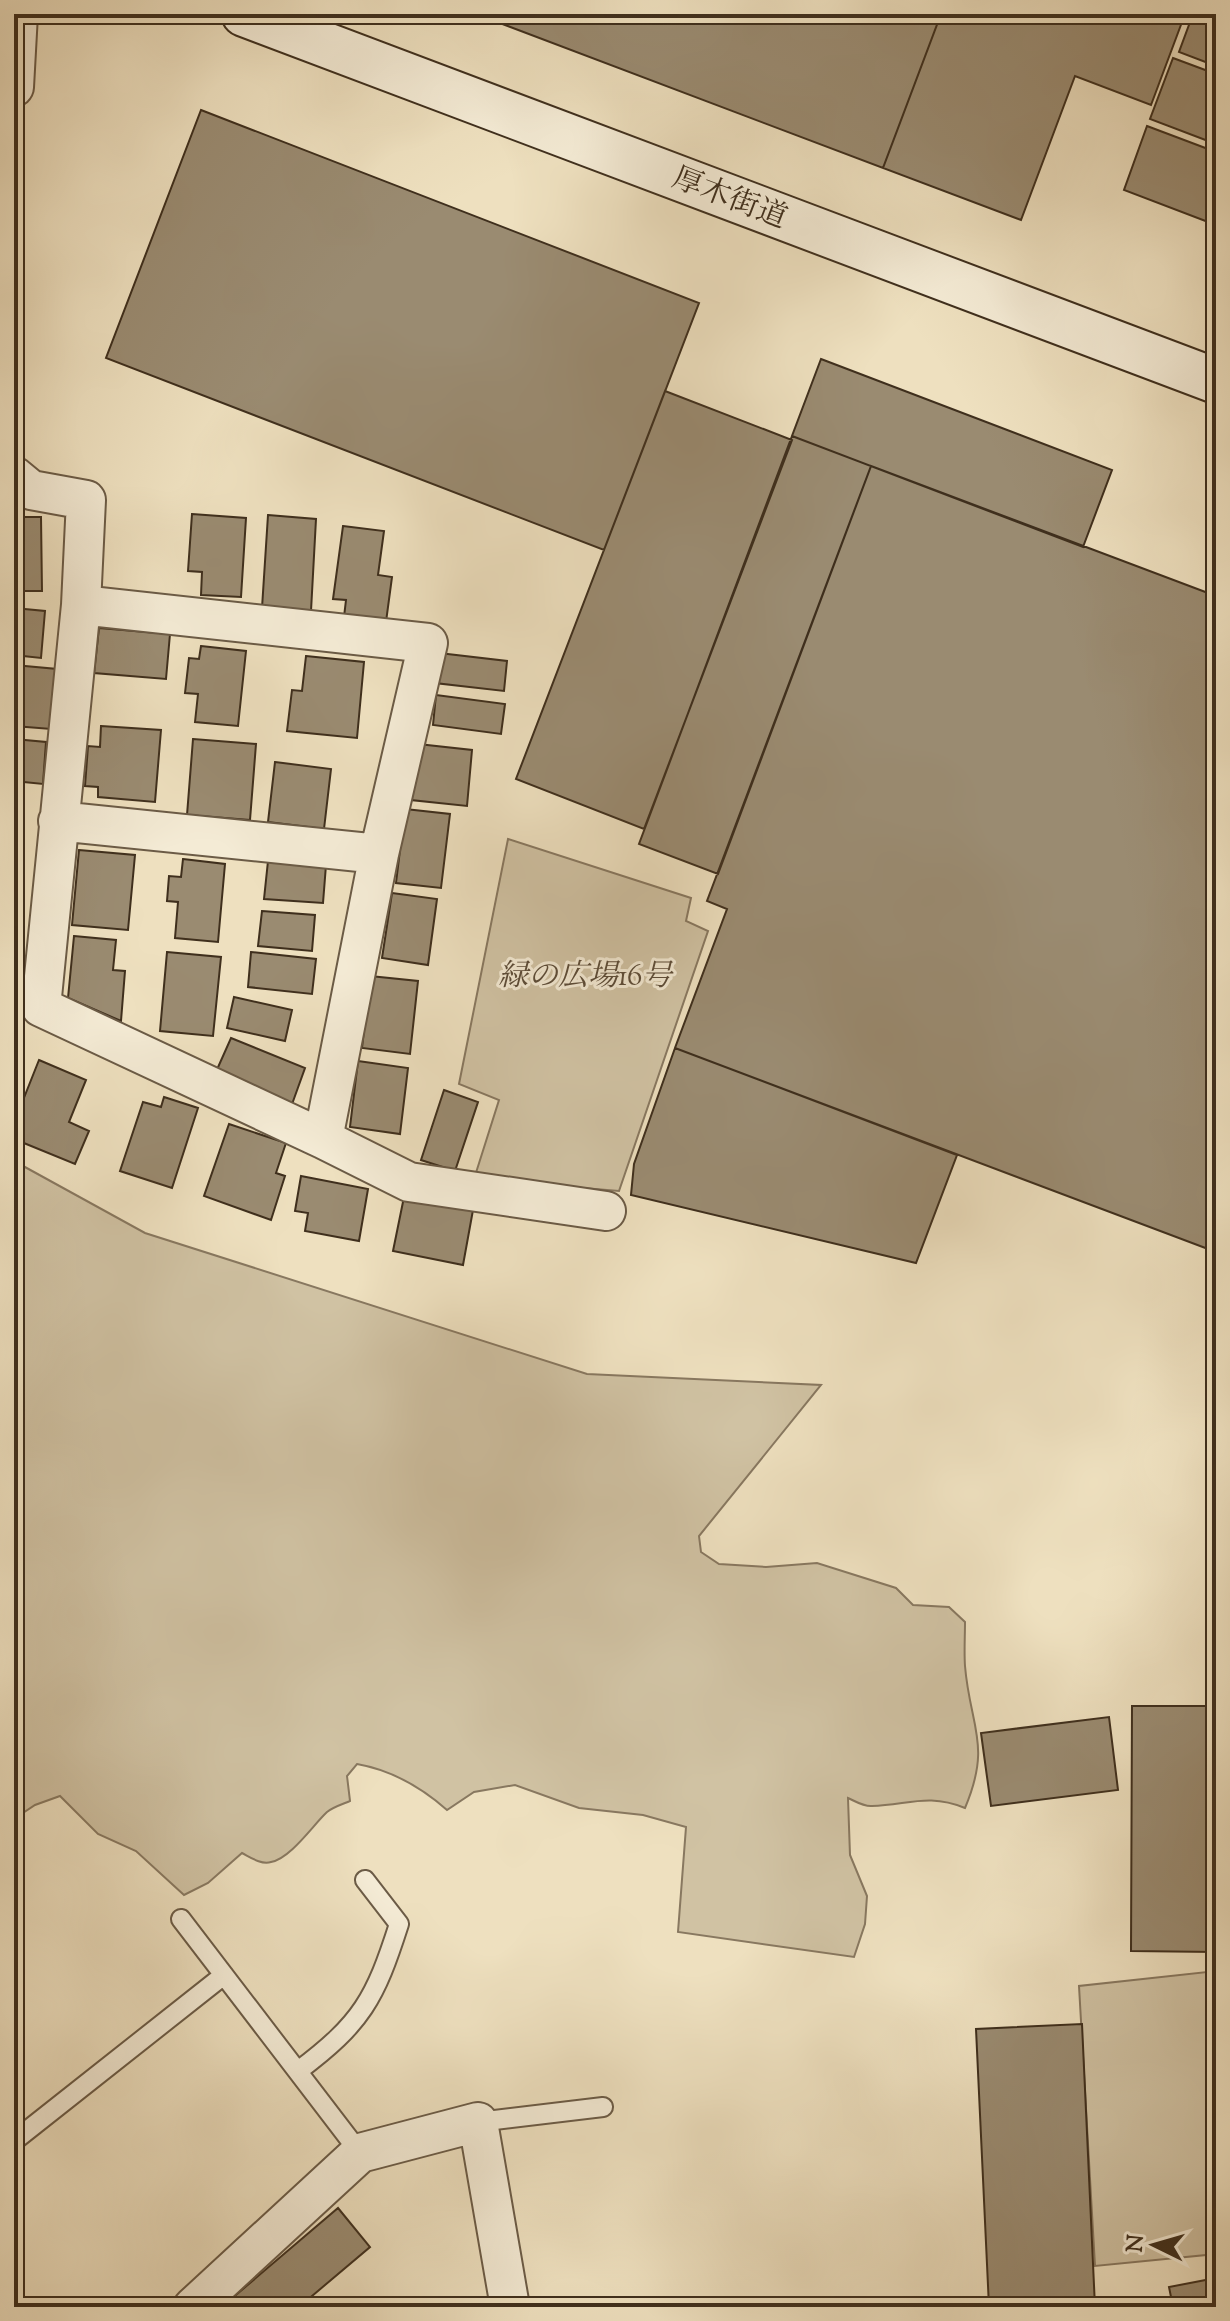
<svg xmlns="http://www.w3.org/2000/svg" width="1230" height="2321" viewBox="0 0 1230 2321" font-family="'Sorts Mill Goudy','Noto Serif JP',serif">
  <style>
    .green { fill: #d0c2a3; stroke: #887860; stroke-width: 2 }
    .building { fill: #9a8b71; stroke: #3f2f1d; stroke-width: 2 }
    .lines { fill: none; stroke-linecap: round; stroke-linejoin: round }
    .lane-casing { stroke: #6b5b46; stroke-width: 22 }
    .street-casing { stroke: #6b5b46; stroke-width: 42 }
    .secondary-casing { stroke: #3f2f1d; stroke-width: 48 }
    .lane { stroke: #f4ebd5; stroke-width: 18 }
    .street { stroke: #f4ebd5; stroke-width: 38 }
    .secondary { stroke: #f4ebd5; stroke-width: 44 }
    .labels { text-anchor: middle; stroke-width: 6; stroke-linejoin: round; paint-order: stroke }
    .street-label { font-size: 30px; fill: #3f2f1d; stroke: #f4ebd5 }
    .park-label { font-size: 30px; font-style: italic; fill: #5c4c38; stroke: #f4ebd5 }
  </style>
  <rect width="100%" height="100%" fill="#eee0bf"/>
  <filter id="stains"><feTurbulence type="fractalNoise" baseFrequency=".0025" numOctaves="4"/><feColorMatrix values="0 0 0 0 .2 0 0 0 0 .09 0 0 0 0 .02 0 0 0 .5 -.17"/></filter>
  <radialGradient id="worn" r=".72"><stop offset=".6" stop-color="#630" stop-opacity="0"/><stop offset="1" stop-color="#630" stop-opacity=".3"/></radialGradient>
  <!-- green -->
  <path class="green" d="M 508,839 L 691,898 L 686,921 L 708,931 L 619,1191 L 474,1179 L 499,1100 L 459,1084 Z
    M 14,1161 L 145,1233 L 587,1374 L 821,1385 L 699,1536 L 701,1552 L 719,1564 L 766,1567 L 817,1563 L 896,1588 L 913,1605 L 949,1607 L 965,1622 C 965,1637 964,1652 965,1666 C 970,1727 992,1744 965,1808 C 928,1793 908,1805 872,1806 C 864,1807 855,1801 848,1798 L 850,1855 L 867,1896 L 865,1924 L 854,1957 L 678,1932 L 686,1827 L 643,1815 L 579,1808 L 515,1785 L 474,1792 L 447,1810 C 421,1787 391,1770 357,1764 L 347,1776 L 350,1801 C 343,1804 333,1807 327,1812 C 313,1825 291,1858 271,1862 C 261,1865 250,1857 242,1853 L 208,1883 L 184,1895 L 136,1851 L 98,1834 L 60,1796 L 35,1805 L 14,1819 Z
    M 1216,1971 L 1216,2254 L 1095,2266 L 1079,1986 Z"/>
  <!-- building -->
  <path class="building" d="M 476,14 L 941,14 L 883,168 Z
    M 941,14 L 1185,14 L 1151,105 L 1075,76 L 1021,220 L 883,168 Z
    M 1193,14 L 1216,14 L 1216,66 L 1179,52 Z
    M 1173,58 L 1216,74 L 1216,144 L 1150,119 Z
    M 201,110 L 699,303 L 604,550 L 106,358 Z
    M 1147,126 L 1216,152 L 1216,225 L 1124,190 Z
    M 821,359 L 1112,470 L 1083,547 L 792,436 Z
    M 665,391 L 792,440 L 644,829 L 516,779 Z
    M 792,436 L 871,466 L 718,874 L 639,844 Z
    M 871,466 L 1216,596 L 1216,1252 L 675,1048 L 727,909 L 707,901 Z
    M 192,514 L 246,518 L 241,597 L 201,595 L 202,572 L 188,571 Z
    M 268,515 L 316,519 L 311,611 L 262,608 Z
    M 14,517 L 41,517 L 42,591 L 14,591 Z
    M 343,526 L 384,531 L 378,575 L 392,577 L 386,622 L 344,617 L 346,600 L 333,599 Z
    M 14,608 L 45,611 L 41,658 L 14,655 Z
    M 99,628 L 170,634 L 166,679 L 94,673 Z
    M 201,646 L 246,651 L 238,726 L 195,722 L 198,694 L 185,693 L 189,658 L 199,659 Z
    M 439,653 L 507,661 L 504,691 L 435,683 Z
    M 306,656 L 364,662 L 357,738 L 287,731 L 292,690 L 302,691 Z
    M 14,665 L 57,669 L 51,729 L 14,726 Z
    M 436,695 L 505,704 L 501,734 L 433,725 Z
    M 101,726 L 161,730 L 155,802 L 98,797 L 98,787 L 85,786 L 88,746 L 100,747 Z
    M 14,739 L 46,742 L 43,784 L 14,781 Z
    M 193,739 L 256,744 L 250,820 L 187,815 Z
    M 418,744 L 472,750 L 467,806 L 411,800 Z
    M 275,762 L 331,769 L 324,829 L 268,822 Z
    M 405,809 L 450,814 L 441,888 L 396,883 Z
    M 79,850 L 135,855 L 128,930 L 72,925 Z
    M 183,859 L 225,864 L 218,942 L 175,938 L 178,902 L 167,901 L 169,876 L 181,877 Z
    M 268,861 L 326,865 L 323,903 L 264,899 Z
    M 392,893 L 437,899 L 428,965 L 382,958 Z
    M 262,911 L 315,915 L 312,951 L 258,946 Z
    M 74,936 L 116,940 L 113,970 L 125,971 L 121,1021 L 68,998 Z
    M 167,952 L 221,957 L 213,1036 L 160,1031 Z
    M 251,952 L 316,959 L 312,994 L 248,987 Z
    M 370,976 L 418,981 L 410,1054 L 362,1048 Z
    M 234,997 L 292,1010 L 285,1041 L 227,1028 Z
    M 231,1038 L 305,1068 L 291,1107 L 215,1074 Z
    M 675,1048 L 957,1155 L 916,1263 L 631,1195 L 634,1164 Z
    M 39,1060 L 86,1080 L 69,1122 L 89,1131 L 75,1164 L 14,1139 L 14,1123 Z
    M 358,1061 L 408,1068 L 400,1134 L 350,1127 Z
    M 444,1090 L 478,1102 L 455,1171 L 421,1160 Z
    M 164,1097 L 198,1108 L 172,1188 L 120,1171 L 143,1102 L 161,1107 Z
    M 229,1124 L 286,1143 L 276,1173 L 285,1176 L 271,1220 L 204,1196 Z
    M 301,1176 L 368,1189 L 359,1241 L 305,1231 L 308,1213 L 295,1211 Z
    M 404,1197 L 473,1210 L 463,1265 L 393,1251 Z
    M 1132,1706 L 1216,1706 L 1215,1952 L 1131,1951 Z
    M 1109,1717 L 1118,1790 L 991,1806 L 981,1733 Z
    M 1082,2024 L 1095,2307 L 989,2307 L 976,2029 Z
    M 338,2208 L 370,2247 L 299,2307 L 235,2307 L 230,2300 Z
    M 1216,2278 L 1216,2307 L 1173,2307 L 1169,2287 Z"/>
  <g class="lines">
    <defs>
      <path id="lane" d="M 181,1919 L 360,2153
        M 298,2071 C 362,2023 375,1999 399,1924 L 365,1880
        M 478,2122 L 603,2107
        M 14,2141 L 224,1975"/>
      <path id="street" d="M 14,87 L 18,14
        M 14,476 L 31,490 L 86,500 L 81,605 L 41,1007 L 323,1139 L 379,854 L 428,643 L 81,605
        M 58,821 L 379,854
        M 323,1139 L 409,1182 L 606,1211
        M 193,2307 L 360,2153 L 478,2122 L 510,2307"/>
      <path id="secondary" d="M 244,14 L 1216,381"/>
    </defs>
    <!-- lane casing -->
    <use href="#lane" class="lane-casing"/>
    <!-- street casing -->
    <use href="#street" class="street-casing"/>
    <!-- secondary casing -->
    <use href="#secondary" class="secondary-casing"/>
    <!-- lane -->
    <use href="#lane" class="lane"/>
    <!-- street -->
    <use href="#street" class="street"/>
    <!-- secondary -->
    <use href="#secondary" class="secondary"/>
  </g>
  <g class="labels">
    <!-- street labels -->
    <g class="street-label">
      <text transform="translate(730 197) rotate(21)" y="10">厚木街道</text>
    </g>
    <!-- park labels -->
    <g class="park-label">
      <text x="585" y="985">緑の広場16号</text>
    </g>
  </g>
  <!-- margin -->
  <rect width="1230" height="2321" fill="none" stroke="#eee0bf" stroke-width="48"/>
  <rect x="16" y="16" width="1198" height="2289" fill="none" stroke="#3f2f1d" stroke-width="4"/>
  <rect x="24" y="24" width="1182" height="2273" fill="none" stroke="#3f2f1d" stroke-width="2"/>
  <!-- north arrow -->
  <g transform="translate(1154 2245) rotate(275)" stroke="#f4ebd5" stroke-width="6" paint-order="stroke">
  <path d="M0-6L14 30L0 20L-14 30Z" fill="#3f2f1d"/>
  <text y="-12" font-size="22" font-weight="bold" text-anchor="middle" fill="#3f2f1d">N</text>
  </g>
  <rect width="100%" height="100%" filter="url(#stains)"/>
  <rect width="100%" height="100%" fill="url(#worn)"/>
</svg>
